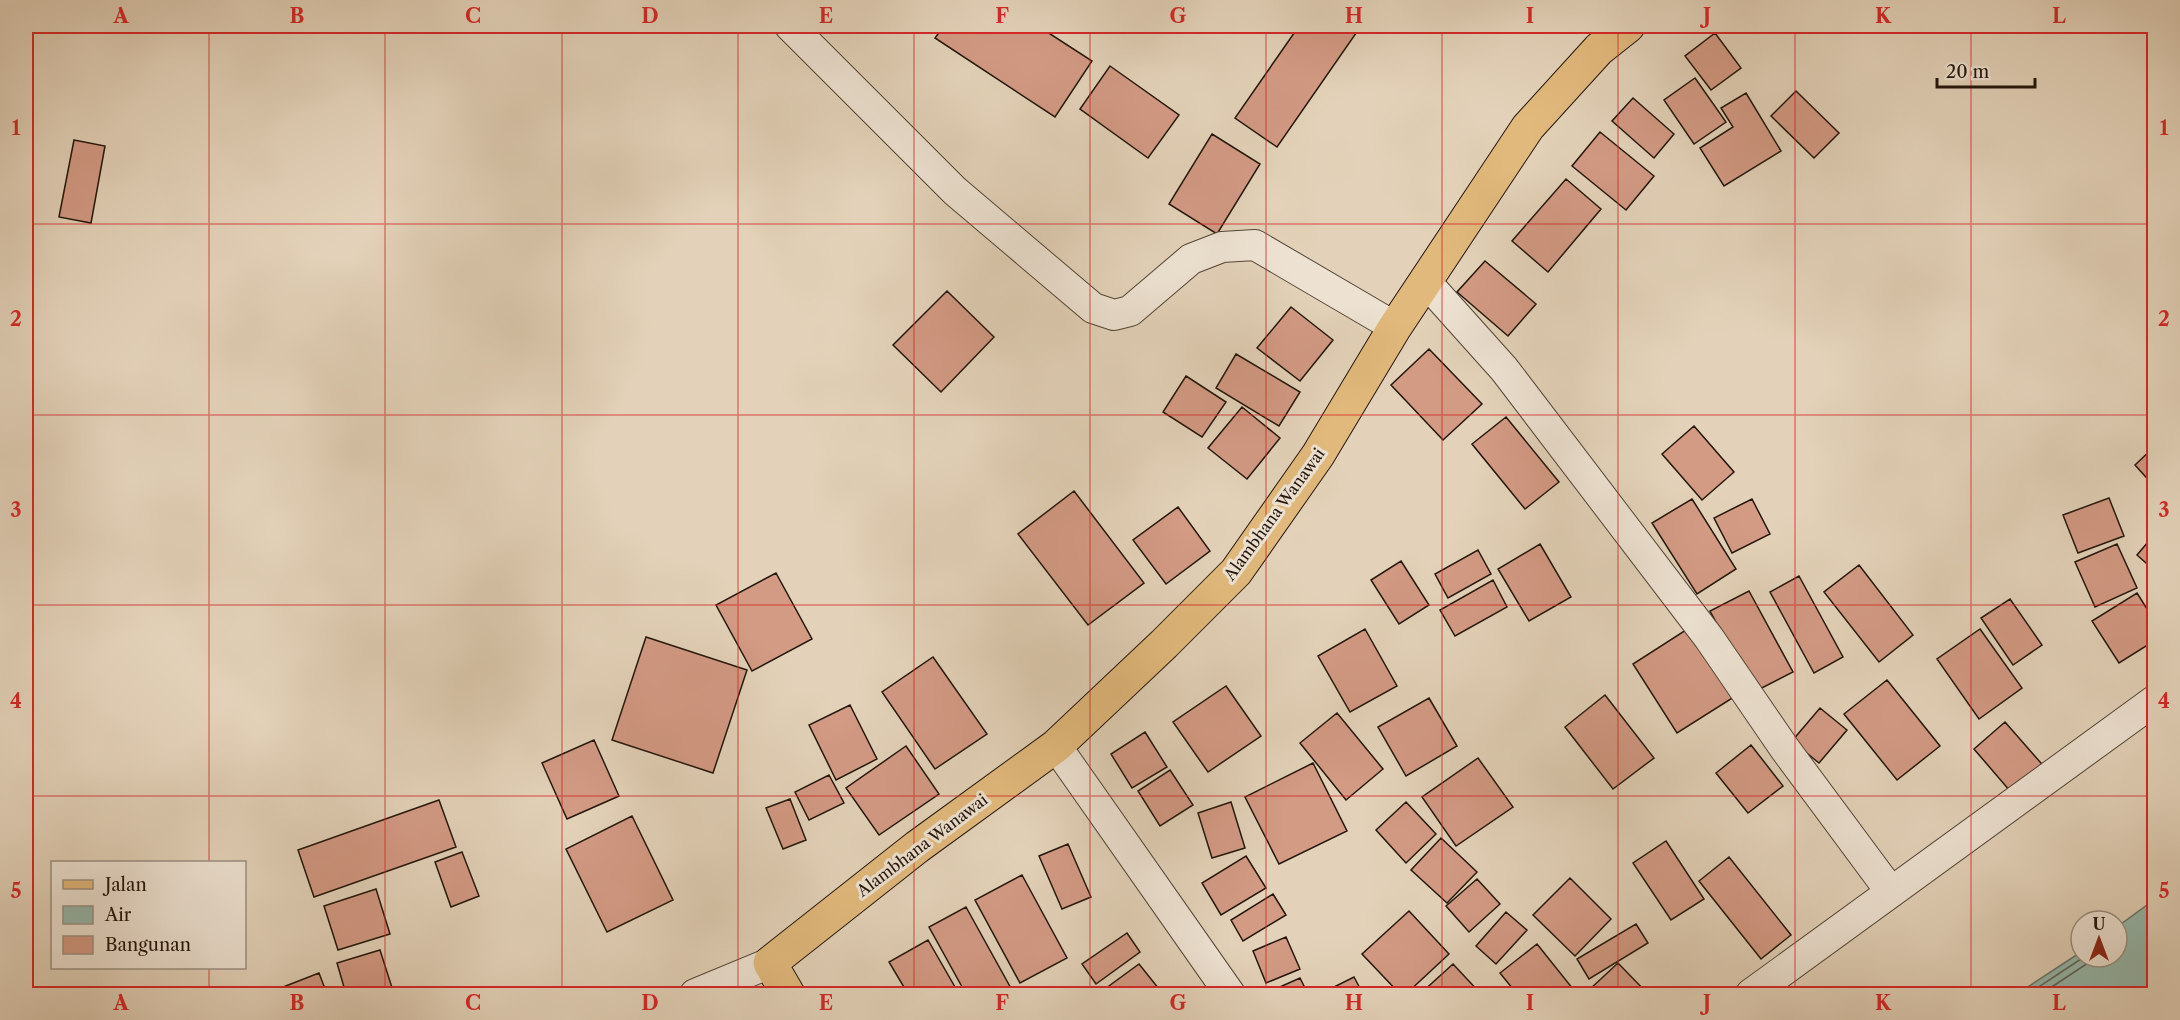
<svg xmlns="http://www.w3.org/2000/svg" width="2180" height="1020" viewBox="0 0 2180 1020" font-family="'Libre Caslon Text',serif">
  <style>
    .water { fill: #96b8ac; stroke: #68776c; stroke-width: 1.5 }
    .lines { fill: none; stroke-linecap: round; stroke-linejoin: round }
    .shore { stroke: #5c675c; stroke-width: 1.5 }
    .building { fill: #d39a84; stroke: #23160c; stroke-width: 1.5 }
    .minor-casing { stroke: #534537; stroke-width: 32 }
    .primary-casing { stroke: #23160c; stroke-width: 35 }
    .minor { stroke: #ede2d2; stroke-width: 30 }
    .primary { stroke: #e2b97c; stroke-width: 33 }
    .grid { fill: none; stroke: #d62828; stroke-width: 1.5; stroke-opacity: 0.55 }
    .labels { text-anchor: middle; stroke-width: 6; stroke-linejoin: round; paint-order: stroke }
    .street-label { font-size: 16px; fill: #23160c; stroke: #ede2d2 }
    .neatline { fill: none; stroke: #d62828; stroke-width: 2 }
    .grid-label { font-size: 20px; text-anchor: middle; font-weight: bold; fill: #d62828 }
  </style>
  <rect width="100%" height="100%" fill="#e3d2b9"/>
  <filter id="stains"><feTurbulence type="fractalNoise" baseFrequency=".00333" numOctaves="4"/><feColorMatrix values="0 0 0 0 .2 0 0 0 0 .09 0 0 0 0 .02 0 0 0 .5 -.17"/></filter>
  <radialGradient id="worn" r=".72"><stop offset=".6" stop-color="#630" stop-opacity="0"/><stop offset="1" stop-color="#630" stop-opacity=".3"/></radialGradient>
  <!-- water -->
  <path class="water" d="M 2154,900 L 2154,994 L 2017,994 L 2081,952 L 2081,957 L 2117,957 L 2117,927 Z"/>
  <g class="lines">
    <!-- shore -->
    <path class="shore" d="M 2028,994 L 2084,957
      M 2041,994 L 2088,963 L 2093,957"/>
  </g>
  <!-- building -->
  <path class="building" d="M 944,26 L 1038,26 L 1092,61 L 1055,117 L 935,38 Z
    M 1299,26 L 1361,26 L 1277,147 L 1235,118 Z
    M 1850,26 L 1870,26 L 1851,30 Z
    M 2062,26 L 2120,26 L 2120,27 L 2063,33 Z
    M 1715,33 L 1741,68 L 1711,90 L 1685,56 Z
    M 1110,66 L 1179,115 L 1148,158 L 1080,109 Z
    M 1695,78 L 1726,122 L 1694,144 L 1664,100 Z
    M 1796,91 L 1839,133 L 1814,158 L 1771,116 Z
    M 1746,93 L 1781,151 L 1724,186 L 1700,148 L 1733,127 L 1721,108 Z
    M 1633,98 L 1674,134 L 1654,158 L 1612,121 Z
    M 1600,132 L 1654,176 L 1626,210 L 1572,166 Z
    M 1212,134 L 1260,164 L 1217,234 L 1169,204 Z
    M 74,140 L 105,146 L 91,223 L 59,217 Z
    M 1566,179 L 1601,209 L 1548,272 L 1512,241 Z
    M 1485,261 L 1536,304 L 1508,336 L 1457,292 Z
    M 947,291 L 994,337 L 941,392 L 893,345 Z
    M 1291,307 L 1333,340 L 1300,381 L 1257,348 Z
    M 1429,349 L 1482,404 L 1443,440 L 1391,385 Z
    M 1236,354 L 1300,392 L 1279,426 L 1216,388 Z
    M 1186,376 L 1226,402 L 1202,437 L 1163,412 Z
    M 1242,407 L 1280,438 L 1247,479 L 1208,448 Z
    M 1506,417 L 1559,482 L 1525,509 L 1472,444 Z
    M 1694,426 L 1734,472 L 1702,500 L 1662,454 Z
    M 2154,447 L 2154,486 L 2135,465 Z
    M 1074,491 L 1144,583 L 1088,625 L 1018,534 Z
    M 2109,498 L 2124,536 L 2078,553 L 2063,515 Z
    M 1692,499 L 1736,569 L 1697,594 L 1652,523 Z
    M 1752,499 L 1770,534 L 1732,553 L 1714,518 Z
    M 1178,507 L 1210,551 L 1166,584 L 1133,540 Z
    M 2154,535 L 2154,570 L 2137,555 Z
    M 1540,544 L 1571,597 L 1529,621 L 1498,569 Z
    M 2117,544 L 2137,588 L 2095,607 L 2075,562 Z
    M 1478,550 L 1491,574 L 1448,598 L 1435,574 Z
    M 1401,561 L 1429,605 L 1399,624 L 1371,580 Z
    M 1859,565 L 1913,635 L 1879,662 L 1824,592 Z
    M 776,573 L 812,639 L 752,671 L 716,605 Z
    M 1799,576 L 1843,657 L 1814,673 L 1770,592 Z
    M 1493,580 L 1507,607 L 1455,636 L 1440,610 Z
    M 1749,591 L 1793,672 L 1754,692 L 1710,611 Z
    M 2137,593 L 2154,620 L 2154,641 L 2119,663 L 2092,621 Z
    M 2010,599 L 2042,645 L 2013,665 L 1981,618 Z
    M 1689,628 L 1734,697 L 1677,733 L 1633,664 Z
    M 1365,629 L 1397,686 L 1350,712 L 1318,656 Z
    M 1980,629 L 2022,688 L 1979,719 L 1937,659 Z
    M 646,637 L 747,670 L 713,773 L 612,740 Z
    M 933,657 L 987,734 L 935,769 L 882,692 Z
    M 1887,680 L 1940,746 L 1897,780 L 1844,714 Z
    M 1226,686 L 1261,736 L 1208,772 L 1173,722 Z
    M 1605,695 L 1654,758 L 1613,789 L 1565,727 Z
    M 1429,698 L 1457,746 L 1406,776 L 1378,727 Z
    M 850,705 L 877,759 L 836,780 L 809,725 Z
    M 1820,708 L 1847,730 L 1819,763 L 1792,741 Z
    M 1337,713 L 1383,769 L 1346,800 L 1300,743 Z
    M 2005,722 L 2048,771 L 2016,798 L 1974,749 Z
    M 1145,732 L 1167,767 L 1132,788 L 1111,754 Z
    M 594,740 L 619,796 L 567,819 L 542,763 Z
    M 1751,745 L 1783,786 L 1748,813 L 1716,773 Z
    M 906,746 L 939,794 L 879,835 L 846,788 Z
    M 1478,758 L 1513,807 L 1456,846 L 1422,797 Z
    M 1313,763 L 1347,831 L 1279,864 L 1245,797 Z
    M 1170,770 L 1193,805 L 1160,826 L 1138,791 Z
    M 829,775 L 844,803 L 809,820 L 795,792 Z
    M 790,799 L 806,840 L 783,849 L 766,808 Z
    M 439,800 L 456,847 L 314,897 L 298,850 Z
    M 1231,802 L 1245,848 L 1212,858 L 1198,813 Z
    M 1406,802 L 1436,834 L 1406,863 L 1376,830 Z
    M 632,816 L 673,900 L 607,932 L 566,849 Z
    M 1441,838 L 1477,872 L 1447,903 L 1411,870 Z
    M 1666,841 L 1704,899 L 1671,920 L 1633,863 Z
    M 1068,844 L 1091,897 L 1062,909 L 1039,856 Z
    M 462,852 L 479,896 L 451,907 L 435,862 Z
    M 1246,856 L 1266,888 L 1221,915 L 1202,883 Z
    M 1729,857 L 1791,935 L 1761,959 L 1699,881 Z
    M 1022,875 L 1067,958 L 1020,983 L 975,900 Z
    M 1570,878 L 1611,919 L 1575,956 L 1533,915 Z
    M 1477,879 L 1500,904 L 1469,932 L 1446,906 Z
    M 376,889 L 390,934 L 338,950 L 324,906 Z
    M 1273,894 L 1286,915 L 1243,941 L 1231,920 Z
    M 966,907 L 1013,992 L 1009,994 L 966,994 L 929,927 Z
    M 1409,911 L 1449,954 L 1406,994 L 1400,994 L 1362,954 Z
    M 1506,912 L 1527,930 L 1496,964 L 1476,946 Z
    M 1636,924 L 1648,943 L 1589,979 L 1577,959 Z
    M 1127,933 L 1140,952 L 1096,984 L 1082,964 Z
    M 1286,937 L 1300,969 L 1266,983 L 1253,951 Z
    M 928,940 L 959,994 L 908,994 L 889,962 Z
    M 1537,944 L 1577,994 L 1517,994 L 1500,973 Z
    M 380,950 L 394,994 L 346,994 L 337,963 Z
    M 1618,963 L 1648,994 L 1593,994 L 1589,990 Z
    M 1139,964 L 1163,994 L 1098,994 Z
    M 1453,964 L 1481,994 L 1420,994 Z
    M 319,973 L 327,994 L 280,994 L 278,989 Z
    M 1354,977 L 1363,994 L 1320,994 Z
    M 1300,978 L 1308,994 L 1264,994 Z
    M 492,989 L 494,994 L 474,994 Z"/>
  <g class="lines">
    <defs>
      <path id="minor" d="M 790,26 L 955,191 L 1093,308 L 1114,315 L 1130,311 L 1191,259 L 1222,247 L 1255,245 L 1395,327
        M 1426,282 L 1504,369 L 1709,638 L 1785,749 L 1891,892
        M 1056,746 L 1230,994
        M 695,994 L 770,963
        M 1751,994 L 2154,701"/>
      <path id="primary" d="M 788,994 L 770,963 L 917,847 L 1056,746 L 1164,644 L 1236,572 L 1318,455 L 1395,327 L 1528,127 L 1599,49 L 1628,26"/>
    </defs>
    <!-- minor casing -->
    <use href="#minor" class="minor-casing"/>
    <!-- primary casing -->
    <use href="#primary" class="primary-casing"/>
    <!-- minor -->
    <use href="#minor" class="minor"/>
    <!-- primary -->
    <use href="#primary" class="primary"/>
  </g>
  <!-- grid -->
  <path class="grid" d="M 209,26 L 209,862M 385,26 L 385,994M 562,26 L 562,994M 738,26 L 738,994M 914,26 L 914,994M 1090,26 L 1090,994M 1266,26 L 1266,994M 1442,26 L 1442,994M 1618,26 L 1618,994M 1795,26 L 1795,994M 1971,26 L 1971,994M 26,224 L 2154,224M 26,415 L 2154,415M 26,605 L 2154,605M 26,796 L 2154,796M 209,968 L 209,994"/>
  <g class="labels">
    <!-- street labels -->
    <g class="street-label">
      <text transform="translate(1274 514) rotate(-54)" y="6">Alambhana Wanawai</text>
      <text transform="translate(922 845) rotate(-37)" y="6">Alambhana Wanawai</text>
    </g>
  </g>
  <!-- margin -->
  <rect width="2180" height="1020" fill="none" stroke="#e3d2b9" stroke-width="66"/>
  <!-- legend -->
  <rect x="51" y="861" width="195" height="108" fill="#ede2d2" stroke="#9c9083" stroke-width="1.5"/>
  <rect x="63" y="880" width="30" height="9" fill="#e2b97c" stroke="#9c9083" stroke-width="1.5"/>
  <text x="105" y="891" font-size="18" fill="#23160c">Jalan</text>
  <rect x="63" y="906" width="30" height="18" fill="#96b8ac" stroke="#9c9083" stroke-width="1.5"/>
  <text x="105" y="921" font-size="18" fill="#23160c">Air</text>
  <rect x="63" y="936" width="30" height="18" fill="#d39a84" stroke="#9c9083" stroke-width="1.5"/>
  <text x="105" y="951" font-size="18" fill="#23160c">Bangunan</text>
  <!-- north arrow -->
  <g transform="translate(2099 939)"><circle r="28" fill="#ede2d2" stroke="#9c9083" stroke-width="1.5"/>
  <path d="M0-4.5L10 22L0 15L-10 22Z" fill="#8f2418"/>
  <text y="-9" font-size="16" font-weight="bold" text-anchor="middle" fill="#23160c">U</text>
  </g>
  <!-- scale -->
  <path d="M1937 78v9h98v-9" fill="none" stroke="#23160c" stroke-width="3"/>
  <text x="1946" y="78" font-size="18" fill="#23160c" stroke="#ede2d2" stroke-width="4.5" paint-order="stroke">20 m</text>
  <rect x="33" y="33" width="2114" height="954" class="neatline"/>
  <g class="grid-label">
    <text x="121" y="23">A</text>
    <text x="297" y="23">B</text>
    <text x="473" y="23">C</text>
    <text x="650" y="23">D</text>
    <text x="826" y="23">E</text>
    <text x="1002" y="23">F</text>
    <text x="1178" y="23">G</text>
    <text x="1354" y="23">H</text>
    <text x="1530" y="23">I</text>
    <text x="1707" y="23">J</text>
    <text x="1883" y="23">K</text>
    <text x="2059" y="23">L</text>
    <text x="16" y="135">1</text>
    <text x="2164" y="135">1</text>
    <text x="16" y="326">2</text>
    <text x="2164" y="326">2</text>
    <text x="16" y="517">3</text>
    <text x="2164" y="517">3</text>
    <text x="16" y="708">4</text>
    <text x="2164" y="708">4</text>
    <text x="16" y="898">5</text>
    <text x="2164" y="898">5</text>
    <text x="121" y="1010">A</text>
    <text x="297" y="1010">B</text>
    <text x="473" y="1010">C</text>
    <text x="650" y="1010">D</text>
    <text x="826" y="1010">E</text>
    <text x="1002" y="1010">F</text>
    <text x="1178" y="1010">G</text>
    <text x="1354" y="1010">H</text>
    <text x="1530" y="1010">I</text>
    <text x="1707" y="1010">J</text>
    <text x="1883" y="1010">K</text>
    <text x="2059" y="1010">L</text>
  </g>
  <rect width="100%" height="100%" filter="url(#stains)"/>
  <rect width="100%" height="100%" fill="url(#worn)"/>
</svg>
